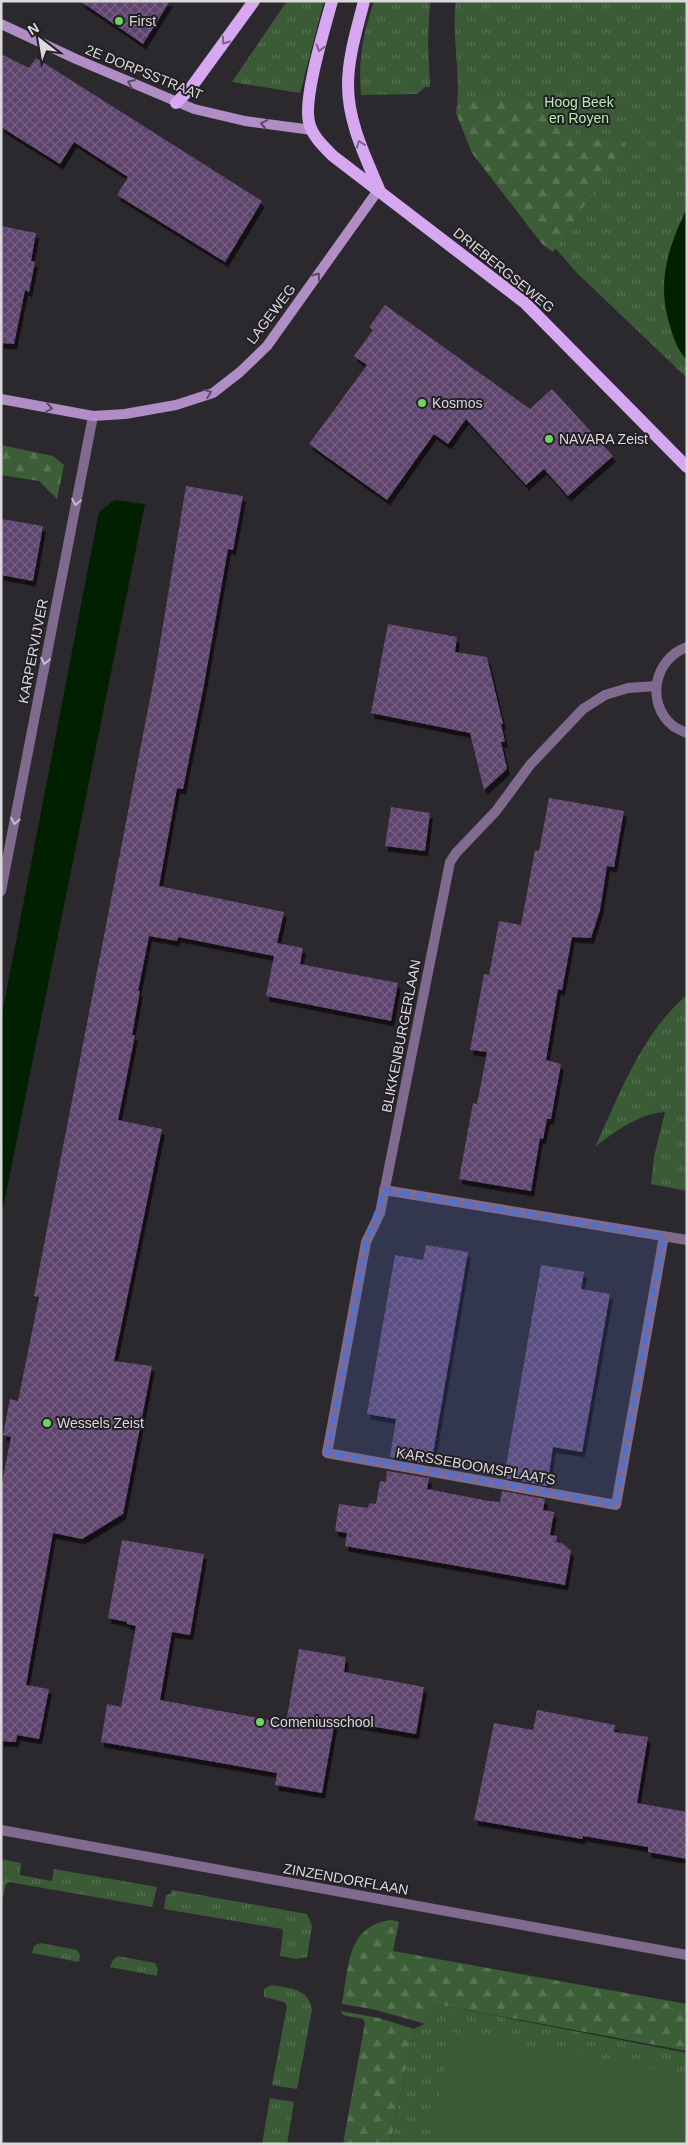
<svg xmlns="http://www.w3.org/2000/svg" width="688" height="2145" viewBox="0 0 688 2145" font-family="Helvetica,sans-serif">
  <style>
    .grass { fill: url(#grass-tufts) }
    .forest { fill: url(#forest-firs) }
    .pitch { fill: #3b5b37 }
    .water { fill: #012000 }
    .building { fill: url(#building-cross-hatch); filter: url(#shadow) }
    .lines { fill: none; stroke-linecap: round; stroke-linejoin: round }
    .minor { stroke: #806a8d; stroke-width: 10 }
    .secondary { stroke: #b18dc6; stroke-width: 10 }
    .primary { stroke: #d7a8f1; stroke-width: 12 }
    .oneway { stroke: #7c648a }
    .oneway2 { stroke: #5b4c65 }
    .oneway3 { stroke: #c4bdc8 }
    .marked { fill: #4c71d9; fill-opacity: 0.2; stroke: #4c71d9; stroke-width: 4; stroke-dasharray: 10 6; stroke-linejoin: round }
    .poi-dot { fill: #6ed360; stroke: #222024; stroke-width: 2 }
    .labels { text-anchor: middle; stroke-width: 4; stroke-linejoin: round; paint-order: stroke }
    .poi-label { font-size: 14px; fill: #dbd9dc; stroke: #222024; text-anchor: start }
    .street-label { font-size: 14px; fill: #dbd9dc; stroke: #222024 }
    .park-label { font-size: 14px; fill: #b7eeae; stroke: #222024 }
  </style>
  <defs>
    <pattern id="grass-tufts" width="24" height="20" patternUnits="userSpaceOnUse" patternTransform="scale(1.25)"><rect width="24" height="20" fill="#3b5b37"/><path d="M3 7l-1-3M5 7V3M7 7l1-3M15 17l-1-3M17 17v-4M19 17l1-3" fill="none" stroke="#577253"/></pattern>
    <pattern id="forest-firs" width="22" height="20" patternUnits="userSpaceOnUse" patternTransform="scale(1.25)"><rect width="22" height="20" fill="#3c5e37"/><path d="M5 1l3.5 6h-7zM16 11l3.5 6h-7z" fill="#587453"/></pattern>
    <pattern id="building-cross-hatch" width="8" height="8" patternUnits="userSpaceOnUse" patternTransform="scale(1.25)"><rect width="8" height="8" fill="#5f456e"/><path d="M0 0l8 8M0 8l8-8" fill="none" stroke="#755f82"/></pattern>
    <filter id="shadow"><feDropShadow dx="3" dy="5.5" stdDeviation="0" flood-color="#0009"/></filter>
  </defs>
  <rect width="100%" height="100%" fill="#2c292e"/>
  <!-- grass -->
  <path class="grass" d="M 287,1 L 324,1 L 300,93 L 232,82 Z
    M 374,1 L 430,1 L 428,40 L 430,87 L 425,87 L 417,94 L 361,95 C 358,59 363,35 374,1 Z
    M 456,1 L 687,1 L 687,378 L 576,272 L 493,177 L 459,120 L 459,112 L 456,113 C 462,75 451,39 456,1 Z
    M 687,995 L 687,1191 L 651,1184 L 654,1157 L 665,1112 C 638,1114 616,1131 595,1147 C 620,1094 641,1034 687,995 Z
    M 1,1859 L 21,1863 L 20,1875 L 52,1881 L 54,1869 L 157,1887 L 152,1907 L 9,1882 L 6,1884 L 1,1905 Z
    M 172,1890 L 307,1914 L 312,1926 L 307,1957 L 297,1959 L 280,1956 L 283,1932 L 282,1929 L 164,1909 L 166,1895 L 171,1894 Z
    M 40,1943 L 77,1950 L 80,1955 L 79,1962 L 32,1953 L 34,1946 Z
    M 118,1956 L 155,1963 L 158,1969 L 157,1976 L 110,1967 L 113,1960 Z
    M 271,1985 C 289,1988 309,1988 312,2010 L 297,2089 L 272,2085 L 287,2006 L 284,2002 L 264,1997 L 264,1989 Z
    M 430,2003 L 687,2053 L 687,2144 L 390,2144 L 414,2029 L 426,2023 Z
    M 270,2098 L 294,2102 L 287,2144 L 262,2144 Z"/>
  <!-- forest -->
  <path class="forest" d="M 482,96 L 517,99 L 556,110 L 576,133 L 588,138 L 626,143 L 553,252 L 542,244 L 472,153 L 456,113 Z
    M 1,445 L 53,456 L 64,465 L 57,499 L 39,481 L 1,475 Z
    M 392,1920 L 399,1922 L 393,1951 L 687,2004 L 687,2051 L 430,2003 L 426,2024 L 372,2009 L 342,2004 C 349,1968 346,1925 392,1920 Z
    M 341,2011 L 379,2018 L 414,2029 L 390,2144 L 343,2144 L 365,2023 L 363,2019 L 343,2015 Z"/>
  <!-- pitch -->
  <path class="pitch" d="M 452,2032 L 687,2075 L 687,2144 L 430,2144 Z"/>
  <!-- water -->
  <path class="water" d="M 687,208 L 687,360 C 679,352 674,340 671,329 C 656,284 667,250 687,208 Z
    M 115,500 L 145,504 L 1,1218 L 1,1019 L 99,512 Z"/>
  <!-- building -->
  <path class="building" d="M 80,1 L 170,1 L 143,44 Z
    M 1,54 L 29,68 L 36,58 L 262,201 L 225,262 L 117,195 L 128,177 L 74,142 L 60,164 L 1,127 Z
    M 1,226 L 36,233 L 31,261 L 35,262 L 29,292 L 25,290 L 14,344 L 1,343 Z
    M 385,305 L 530,409 L 552,389 L 613,456 L 568,496 L 544,469 L 526,485 L 466,419 L 448,444 L 434,434 L 387,500 L 309,444 L 367,365 L 354,356 L 373,330 L 369,327 Z
    M 186,486 L 243,496 L 233,550 L 228,549 L 203,690 L 183,789 L 177,788 L 159,886 L 284,912 L 277,943 L 303,948 L 300,964 L 398,983 L 391,1021 L 266,996 L 274,956 L 178,937 L 177,941 L 149,936 L 138,991 L 140,991 L 132,1035 L 135,1035 L 118,1120 L 162,1129 L 114,1361 L 152,1366 L 123,1514 L 82,1539 L 53,1533 L 26,1685 L 49,1689 L 39,1739 L 17,1735 L 16,1742 L 1,1741 L 1,1488 L 11,1437 L 3,1435 L 10,1399 L 18,1401 L 39,1297 L 34,1296 L 155,673 Z
    M 1,519 L 43,526 L 33,581 L 1,575 Z
    M 388,624 L 457,637 L 455,652 L 487,657 L 503,724 L 501,724 L 505,742 L 501,742 L 507,769 L 484,790 L 470,733 L 371,713 Z
    M 549,798 L 624,811 L 614,867 L 607,866 L 600,910 L 591,938 L 572,937 L 562,990 L 558,989 L 546,1060 L 561,1064 L 551,1119 L 547,1119 L 543,1139 L 540,1138 L 531,1191 L 459,1179 L 473,1103 L 477,1104 L 487,1052 L 470,1050 L 484,974 L 489,975 L 499,921 L 521,925 L 535,850 L 539,851 Z
    M 391,807 L 430,813 L 425,851 L 385,846 Z
    M 426,1245 L 468,1252 L 431,1465 L 390,1457 L 396,1419 L 367,1414 L 395,1255 L 423,1260 Z
    M 541,1265 L 584,1272 L 581,1289 L 610,1294 L 582,1452 L 553,1447 L 547,1486 L 504,1478 Z
    M 387,1471 L 429,1478 L 427,1489 L 489,1501 L 500,1502 L 502,1491 L 545,1499 L 543,1510 L 554,1512 L 550,1535 L 557,1536 L 556,1542 L 562,1543 L 571,1551 L 565,1585 L 345,1546 L 347,1533 L 335,1531 L 339,1504 L 368,1508 L 369,1503 L 376,1504 L 380,1481 L 386,1482 Z
    M 122,1540 L 204,1554 L 190,1635 L 172,1632 L 160,1700 L 286,1723 L 299,1649 L 346,1657 L 344,1672 L 424,1687 L 416,1734 L 335,1720 L 322,1793 L 275,1785 L 277,1773 L 101,1742 L 107,1704 L 121,1707 L 136,1626 L 127,1624 L 127,1622 L 108,1618 Z
    M 537,1710 L 615,1725 L 614,1732 L 648,1737 L 637,1803 L 687,1812 L 687,1859 L 648,1852 L 648,1847 L 583,1836 L 582,1839 L 474,1820 L 494,1723 L 533,1730 Z"/>
  <g class="lines">
    <!-- minor -->
    <path class="minor" d="M 687,647 C 654,659 645,703 673,726 C 677,729 682,731 687,733
      M 656,686 L 628,688 L 605,695 L 583,709 L 530,765 L 496,811 L 456,853 L 450,862 L 380,1213 L 366,1242 L 327,1453 L 616,1505 L 664,1236
      M 1,891 L 93,416
      M 384,1190 L 687,1240
      M 1,1830 L 687,1955"/>
    <!-- secondary -->
    <path class="secondary" d="M 1,24 L 76,59 L 194,109 L 245,121 L 312,130
      M 1,399 L 93,416 L 125,414 L 176,405 L 213,393 L 240,372 L 267,346 L 379,189"/>
    <!-- primary -->
    <path class="primary" d="M 332,1 C 325,27 303,98 309,122 C 312,136 323,146 333,156 L 525,303 L 687,467
      M 364,1 C 357,29 348,57 348,85 C 348,122 365,156 379,189
      M 176,103 L 190,89 L 254,1"/>
  </g>
  <!-- one-way arrows -->
  <defs><path id="oneway-chevron" d="M-2-3.5L2.5 0L-2 3.5" fill="none" stroke-width="1.6" stroke-linecap="round" stroke-linejoin="round" transform="scale(1.25)"/></defs>
  <g class="oneway">
    <use href="#oneway-chevron" transform="translate(225 41) rotate(126)"/>
    <use href="#oneway-chevron" transform="translate(320 48) rotate(105)"/>
    <use href="#oneway-chevron" transform="translate(360 144) rotate(-110)"/>
  </g>
  <g class="oneway2">
    <use href="#oneway-chevron" transform="translate(131 83) rotate(-157)"/>
    <use href="#oneway-chevron" transform="translate(264 124) rotate(-170)"/>
    <use href="#oneway-chevron" transform="translate(317 276) rotate(-54)"/>
    <use href="#oneway-chevron" transform="translate(208 393) rotate(-22)"/>
    <use href="#oneway-chevron" transform="translate(49 408) rotate(10)"/>
  </g>
  <g class="oneway3">
    <use href="#oneway-chevron" transform="translate(76 502) rotate(101)"/>
    <use href="#oneway-chevron" transform="translate(45 661) rotate(101)"/>
    <use href="#oneway-chevron" transform="translate(15 821) rotate(101)"/>
  </g>
  <!-- marked area -->
  <path class="marked" d="M 384,1190 L 664,1236 L 616,1505 L 327,1453 L 366,1242 Z"/>
  <!-- markers -->
  <g class="poi-dot">
    <circle cx="119" cy="21" r="5"/>
    <circle cx="422" cy="403" r="5"/>
    <circle cx="549" cy="439" r="5"/>
    <circle cx="47" cy="1423" r="5"/>
    <circle cx="260" cy="1722" r="5"/>
  </g>
  <g class="labels">
    <!-- poi labels -->
    <g class="poi-label">
      <text x="129" y="26">First</text>
      <text x="432" y="408">Kosmos</text>
      <text x="559" y="444">NAVARA Zeist</text>
      <text x="57" y="1428">Wessels Zeist</text>
      <text x="270" y="1727">Comeniusschool</text>
    </g>
    <!-- street labels -->
    <g class="street-label">
      <text transform="translate(144 72) rotate(22)" y="5">2E DORPSSTRAAT</text>
      <text transform="translate(504 270) rotate(39)" y="5">DRIEBERGSEWEG</text>
      <text transform="translate(271 314) rotate(-53)" y="5">LAGEWEG</text>
      <text transform="translate(33 651) rotate(-79)" y="5">KARPERVIJVER</text>
      <text transform="translate(401 1036) rotate(-79)" y="5">BLIKKENBURGERLAAN</text>
      <text transform="translate(476 1466) rotate(10)" y="5">KARSSEBOOMSPLAATS</text>
      <text transform="translate(346 1879) rotate(10)" y="5">ZINZENDORFLAAN</text>
    </g>
    <!-- park labels -->
    <g class="park-label">
      <text x="579" y="107">Hoog Beek<tspan x="579" dy="16">en Royen</tspan></text>
    </g>
  </g>
  <!-- border -->
  <rect width="688" height="2145" fill="none" stroke="#dbd9dc" stroke-width="5"/>
  <!-- north arrow -->
  <g transform="translate(40 40) rotate(329)" stroke="#222024" stroke-width="4" paint-order="stroke">
  <path d="M0-4L9 19L0 12L-9 19Z" fill="#dbd9dc"/>
  <text y="-8" font-size="14" font-weight="bold" text-anchor="middle" fill="#dbd9dc">N</text>
  </g>
</svg>
